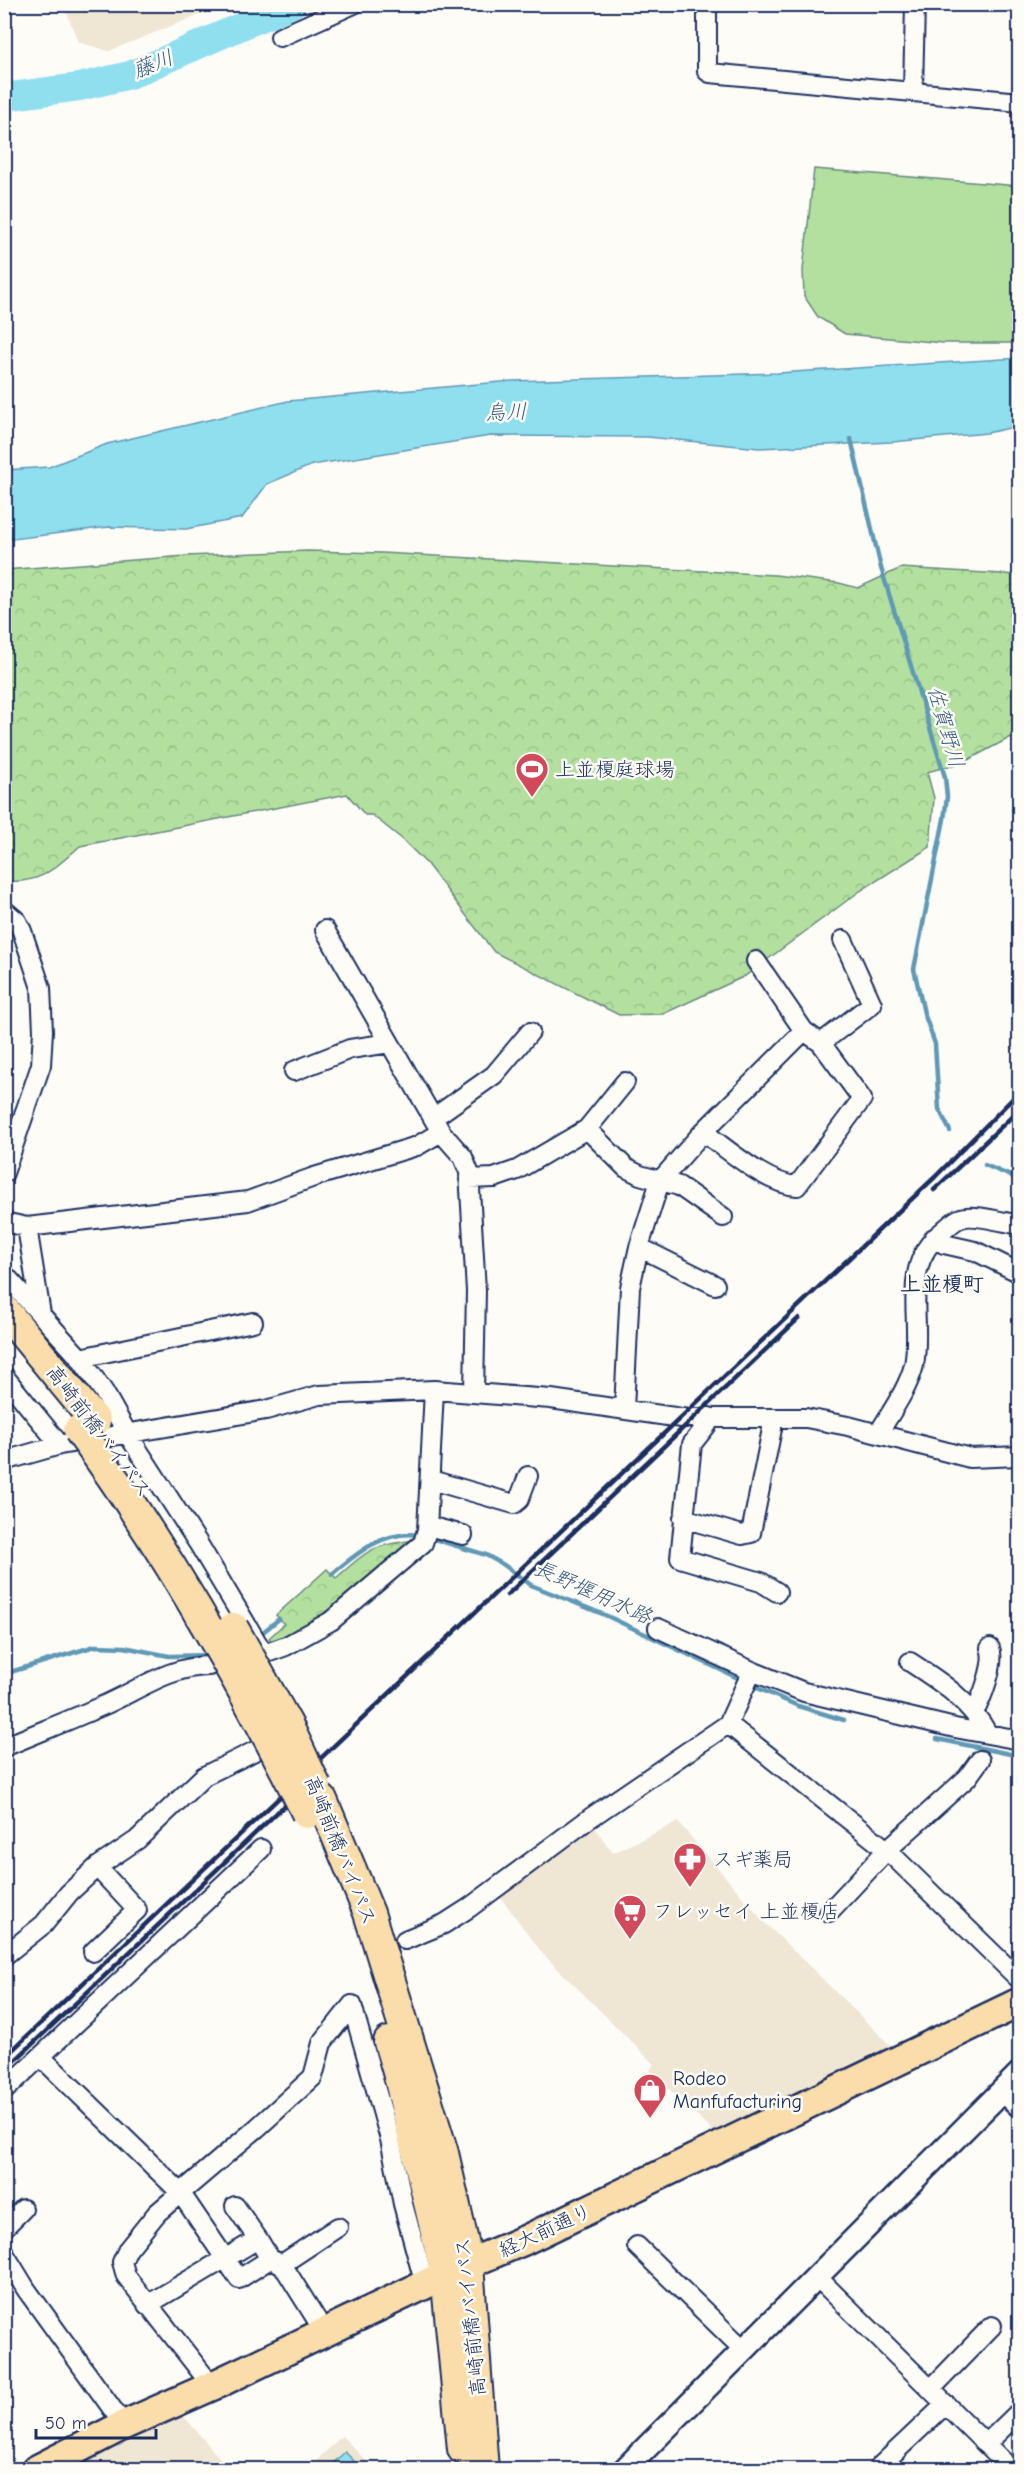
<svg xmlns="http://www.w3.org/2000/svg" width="1024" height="2474" viewBox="0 0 1024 2474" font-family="'Comic Neue','Klee One',sans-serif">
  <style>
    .built { fill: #efe6d4 }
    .grass { fill: #b3e09f; stroke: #67887e; stroke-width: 1.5 }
    .park { fill: url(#park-crowns); stroke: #67887e; stroke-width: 1.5 }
    .water { fill: #90dfef; stroke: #6199b5; stroke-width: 1.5 }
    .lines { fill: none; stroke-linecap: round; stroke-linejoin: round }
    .stream { stroke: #6199b5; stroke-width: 4.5 }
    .river { stroke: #90dfef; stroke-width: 28 }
    .minor-casing { stroke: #1b2f5e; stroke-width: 22 }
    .tertiary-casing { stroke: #1b2f5e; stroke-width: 27 }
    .primary-casing { stroke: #1b2f5e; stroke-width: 33 }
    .trunk-casing { stroke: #1b2f5e; stroke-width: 34 }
    .minor { stroke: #fdfcf7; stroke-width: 18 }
    .tertiary { stroke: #fdfcf7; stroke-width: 22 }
    .primary { stroke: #faddab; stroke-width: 28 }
    .trunk { stroke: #faddab; stroke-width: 30 }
    .rail { stroke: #1b2f5e; stroke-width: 4.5 }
    .trunk-bridge-casing { stroke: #1b2f5e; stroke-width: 34; stroke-linecap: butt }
    .trunk-bridge { stroke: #faddab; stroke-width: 30 }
    .labels { text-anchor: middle; stroke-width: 5; stroke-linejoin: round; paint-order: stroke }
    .poi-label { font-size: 20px; fill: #1b2f5e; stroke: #fdfcf7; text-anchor: start }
    .street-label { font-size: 20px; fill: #1b2f5e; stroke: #fdfcf7 }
    .water-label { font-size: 21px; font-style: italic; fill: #385b82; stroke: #fdfcf7 }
    .neighbourhood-label { font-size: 21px; font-weight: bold; fill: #1b2f5e; stroke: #fdfcf7 }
  </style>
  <defs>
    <pattern id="park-crowns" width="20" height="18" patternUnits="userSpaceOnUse" patternTransform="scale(1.5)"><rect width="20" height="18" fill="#b3e09f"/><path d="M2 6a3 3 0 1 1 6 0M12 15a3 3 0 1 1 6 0" fill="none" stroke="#99c08b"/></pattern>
  </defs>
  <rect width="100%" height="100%" fill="#fdfcf7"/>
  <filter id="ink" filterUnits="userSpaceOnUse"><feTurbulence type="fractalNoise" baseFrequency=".0167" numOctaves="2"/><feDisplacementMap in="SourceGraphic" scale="12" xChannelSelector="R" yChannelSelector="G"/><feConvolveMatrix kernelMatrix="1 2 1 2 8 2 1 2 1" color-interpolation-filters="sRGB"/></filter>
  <g filter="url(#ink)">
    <!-- built -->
    <path class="built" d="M 64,5 L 64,4 L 223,5 L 109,51 L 78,42 Z
      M 678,1822 L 765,1923 L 894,2049 L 717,2135 L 650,2071 L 654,2064 L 543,1954 L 498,1894 L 592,1824 L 613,1853 Z
      M 181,2413 L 229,2469 L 62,2470 Z
      M 342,2436 L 374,2469 L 307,2470 Z"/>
    <!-- grass -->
    <path class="grass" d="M 814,169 L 1019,186 L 1019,343 L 944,343 L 845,334 L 818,317 L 804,296 L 803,270 Z"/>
    <!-- park -->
    <path class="park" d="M 308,551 L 382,553 L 775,575 L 839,583 L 858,588 L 901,568 L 1019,575 L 1019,733 L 964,762 L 927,772 L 934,798 L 930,847 L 860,891 L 745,976 L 663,1014 L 619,1015 L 494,952 L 427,864 L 402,839 L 372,815 L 365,815 L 347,794 L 80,846 C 54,869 41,884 5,881 L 4,570 L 186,556 Z
      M 415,1540 L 336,1612 L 276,1646 L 269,1638 L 284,1624 L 276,1615 L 327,1569 L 336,1578 C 368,1550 372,1545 415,1540 Z"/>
    <!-- water -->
    <path class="water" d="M 66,82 L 79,87 L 42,101 L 5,104 L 5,88 Z
      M 1019,358 L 1019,426 L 987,433 L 892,442 L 759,448 L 648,437 L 490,436 L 312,465 L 267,484 L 242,518 L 186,529 L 109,527 L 5,540 L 5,470 L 49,467 L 107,444 L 288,401 L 512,381 L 777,373 Z
      M 345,2452 L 362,2469 L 327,2469 Z"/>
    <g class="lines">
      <!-- stream -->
      <path class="stream" d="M 851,439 L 881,568 L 945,777 L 947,797 L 944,819 L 914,969 L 924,1013 L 935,1044 L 939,1109 L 950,1131
        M 985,1165 L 1020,1180
        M 428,1537 L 486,1555 L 504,1565 L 531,1585 L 605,1615 L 744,1681
        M 332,1574 C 357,1553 384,1530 420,1535
        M 258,1636 L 279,1619
        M 4,1674 L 95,1646 L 124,1647 L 169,1656 L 211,1655
        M 751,1685 L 798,1706 L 844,1720
        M 937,1739 L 1020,1756"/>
      <!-- river -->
      <path class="river" d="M 4,97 L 79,87 L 130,75 L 292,4"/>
      <defs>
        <path id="minor" d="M 707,4 L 707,71 L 710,73 L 1020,102
          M 280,37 L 354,4
          M 913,91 L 915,4
          M 4,910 L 17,921 L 22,931 L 41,988 L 43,1031 L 41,1065 L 4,1173
          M 325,930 L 441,1132 L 463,1157 L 469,1172 L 476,1291 L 474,1392
          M 821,1043 L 872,1004 L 843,940
          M 294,1071 L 350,1049 L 390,1043
          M 433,1118 L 494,1075 L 530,1032
          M 587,1129 L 626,1168 L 640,1175 L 679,1186 L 723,1217
          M 703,1132 C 729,1150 766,1184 797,1186 L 862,1099 L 821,1043 L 804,1031 L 756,961
          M 469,1179 L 494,1178 L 517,1170 L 587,1129 L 625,1082
          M 4,1222 L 27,1227 L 41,1314
          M 27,1227 L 248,1201 L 314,1177 L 417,1146 L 441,1132
          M 934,1238 L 944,1244 L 975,1251 L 1020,1273
          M 639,1247 L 715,1285
          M 4,1274 L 80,1358 L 104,1392 L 127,1433 L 198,1543 L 264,1654 L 286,1646 L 331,1621 L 423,1543 L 427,1530 L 434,1390
          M 80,1358 L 253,1322
          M 4,1376 L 60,1445
          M 624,1409 L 630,1288 L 639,1247 L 660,1181 L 703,1132 L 804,1031
          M 709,1417 L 707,1425 L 692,1444 L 680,1558 L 761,1582 L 777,1592
          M 878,1434 C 891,1412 908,1389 914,1365 C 923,1319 899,1265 942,1232 C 948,1227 954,1220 961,1218 C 973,1213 1006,1223 1020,1225
          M 4,1461 L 60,1445 L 266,1410 L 319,1395 L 434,1390 L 551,1399 L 681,1418 L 806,1418 L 848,1426 L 970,1458 L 1020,1456
          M 431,1480 L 514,1504 L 519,1500 L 528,1476
          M 683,1518 L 742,1535 L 751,1533 L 772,1429 L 772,1418
          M 428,1526 L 463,1535
          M 658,1628 L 752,1671 L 804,1692 L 955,1728 L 1020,1740
          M 910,1662 C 941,1682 970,1701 988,1734
          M 974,1712 C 982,1699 996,1662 990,1648
          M 728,1724 L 887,1850 L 1020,1980
          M 4,1747 C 37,1733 70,1720 102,1706 C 137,1691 170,1666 209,1666
          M 829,1912 L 887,1850 L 967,1778 L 980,1760
          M 405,1940 L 444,1924 L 469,1908 L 590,1818 L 728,1724 L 752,1671
          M 93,1952 L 137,1910 L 97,1867
          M 4,1956 L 44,1924 L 69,1893 L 97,1867 L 137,1840 L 204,1776 L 279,1739
          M 352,2005 L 390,2139 L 403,2204 L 425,2285
          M 41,2057 L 180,2192 L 239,2279 L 270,2259 L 282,2264 L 325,2333
          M 4,2091 L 261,1849
          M 235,2206 L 258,2239
          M 4,2228 L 23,2209
          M 637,2246 L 744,2350
          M 4,2253 L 26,2289 L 124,2425
          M 282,2264 L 338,2227
          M 817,2277 L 1012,2470
          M 147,2305 L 258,2239 L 270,2259
          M 212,2386 L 126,2276 L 122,2262 L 128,2249 L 157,2213 L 257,2128 L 313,2077 L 322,2043 L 352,2005
          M 931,2389 L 992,2326
          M 986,2444 L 1020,2411
          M 879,2467 L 946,2404"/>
        <path id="tertiary" d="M 1003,2090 L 1020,2106
          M 624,2470 L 1020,2073"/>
        <path id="primary" d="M 36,2470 L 124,2425 L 212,2386 L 468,2264 L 525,2240 L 1020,2002"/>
        <path id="trunk" d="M 4,1310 L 95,1421
          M 322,1800 L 369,1913 L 443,2153 L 468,2264 L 483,2470
          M 389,2042 L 398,2072 L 446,2274 L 463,2449"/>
      </defs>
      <!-- minor casing -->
      <use href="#minor" class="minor-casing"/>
      <!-- tertiary casing -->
      <use href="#tertiary" class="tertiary-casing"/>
      <!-- primary casing -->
      <use href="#primary" class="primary-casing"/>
      <!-- trunk casing -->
      <use href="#trunk" class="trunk-casing"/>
      <!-- minor -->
      <use href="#minor" class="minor"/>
      <!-- tertiary -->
      <use href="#tertiary" class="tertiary"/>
      <!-- primary -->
      <use href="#primary" class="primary"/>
      <!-- trunk -->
      <use href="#trunk" class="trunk"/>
      <!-- rail -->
      <path class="rail" d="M 934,1190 L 1020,1109
        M 507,1595 L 799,1318
        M 4,2058 L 935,1177 L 1020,1091
        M 4,2071 L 285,1805"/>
      <defs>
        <path id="trunk-bridge" d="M 79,1430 C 168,1552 240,1678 307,1813
          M 233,1628 L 288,1726 L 316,1787"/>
      </defs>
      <!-- trunk-bridge casing -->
      <use href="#trunk-bridge" class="trunk-bridge-casing"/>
      <!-- trunk-bridge -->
      <use href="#trunk-bridge" class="trunk-bridge"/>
    </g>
  </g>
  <!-- icons -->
  <defs>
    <symbol id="stadium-pin" viewBox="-11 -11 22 30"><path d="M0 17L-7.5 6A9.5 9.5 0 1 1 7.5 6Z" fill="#d1495b" stroke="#fdfcf7"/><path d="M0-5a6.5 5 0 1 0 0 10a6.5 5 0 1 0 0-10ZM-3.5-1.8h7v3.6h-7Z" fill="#fff"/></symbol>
    <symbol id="pharmacy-pin" viewBox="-11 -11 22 30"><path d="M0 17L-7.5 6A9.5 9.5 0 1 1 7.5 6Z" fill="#d1495b" stroke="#fdfcf7"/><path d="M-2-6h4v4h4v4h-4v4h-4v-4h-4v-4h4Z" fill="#fff"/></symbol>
    <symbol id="supermarket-pin" viewBox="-11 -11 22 30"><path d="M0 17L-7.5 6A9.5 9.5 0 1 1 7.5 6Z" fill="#d1495b" stroke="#fdfcf7"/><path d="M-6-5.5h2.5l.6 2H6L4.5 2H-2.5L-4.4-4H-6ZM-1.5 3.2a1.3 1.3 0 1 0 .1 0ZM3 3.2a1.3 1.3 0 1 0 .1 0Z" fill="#fff"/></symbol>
    <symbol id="shop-pin" viewBox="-11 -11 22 30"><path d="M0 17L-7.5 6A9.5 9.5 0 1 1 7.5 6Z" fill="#d1495b" stroke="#fdfcf7"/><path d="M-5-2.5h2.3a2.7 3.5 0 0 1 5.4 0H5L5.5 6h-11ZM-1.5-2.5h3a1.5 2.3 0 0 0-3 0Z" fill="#fff"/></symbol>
  </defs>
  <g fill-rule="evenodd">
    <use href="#stadium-pin" x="513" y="750" width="38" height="52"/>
    <use href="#pharmacy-pin" x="671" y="1840" width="38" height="52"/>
    <use href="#supermarket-pin" x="611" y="1892" width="38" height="52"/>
    <use href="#shop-pin" x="631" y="2071" width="38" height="52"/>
  </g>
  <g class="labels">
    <!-- poi labels -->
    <g class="poi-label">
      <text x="555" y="776">上並榎庭球場</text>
      <text x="713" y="1866">スギ薬局</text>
      <text x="653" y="1918">フレッセイ 上並榎店</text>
      <text x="673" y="2085">Rodeo<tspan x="673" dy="23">Manfufacturing</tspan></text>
    </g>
    <!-- street labels -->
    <g class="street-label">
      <text transform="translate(99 1431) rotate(53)" y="7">高崎前橋バイパス</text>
      <text transform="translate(341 1850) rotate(68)" y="7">高崎前橋バイパス</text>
      <text transform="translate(545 2230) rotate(-25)" y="7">経大前通り</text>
      <text transform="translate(470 2317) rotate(-96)" y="7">高崎前橋バイパス</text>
    </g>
    <!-- water labels -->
    <g class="water-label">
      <text transform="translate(153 64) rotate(-22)" y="7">藤川</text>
      <text transform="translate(506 412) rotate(-2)" y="7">烏川</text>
      <text transform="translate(946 727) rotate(74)" y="7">佐賀野川</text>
      <text transform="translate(593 1592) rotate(24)" y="7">長野堰用水路</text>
    </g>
    <!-- neighbourhood labels -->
    <g class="neighbourhood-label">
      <text x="942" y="1291">上並榎町</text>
    </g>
  </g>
  <!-- margin -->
  <rect width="1024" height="2474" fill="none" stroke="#fdfcf7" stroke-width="24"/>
  <rect x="12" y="12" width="1000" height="2450" fill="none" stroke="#1b2f5e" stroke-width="2" filter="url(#ink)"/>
  <!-- scale -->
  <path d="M36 2429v9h120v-9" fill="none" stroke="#1b2f5e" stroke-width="3"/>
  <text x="45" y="2429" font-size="18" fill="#1b2f5e" stroke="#fdfcf7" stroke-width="4.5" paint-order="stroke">50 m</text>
</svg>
